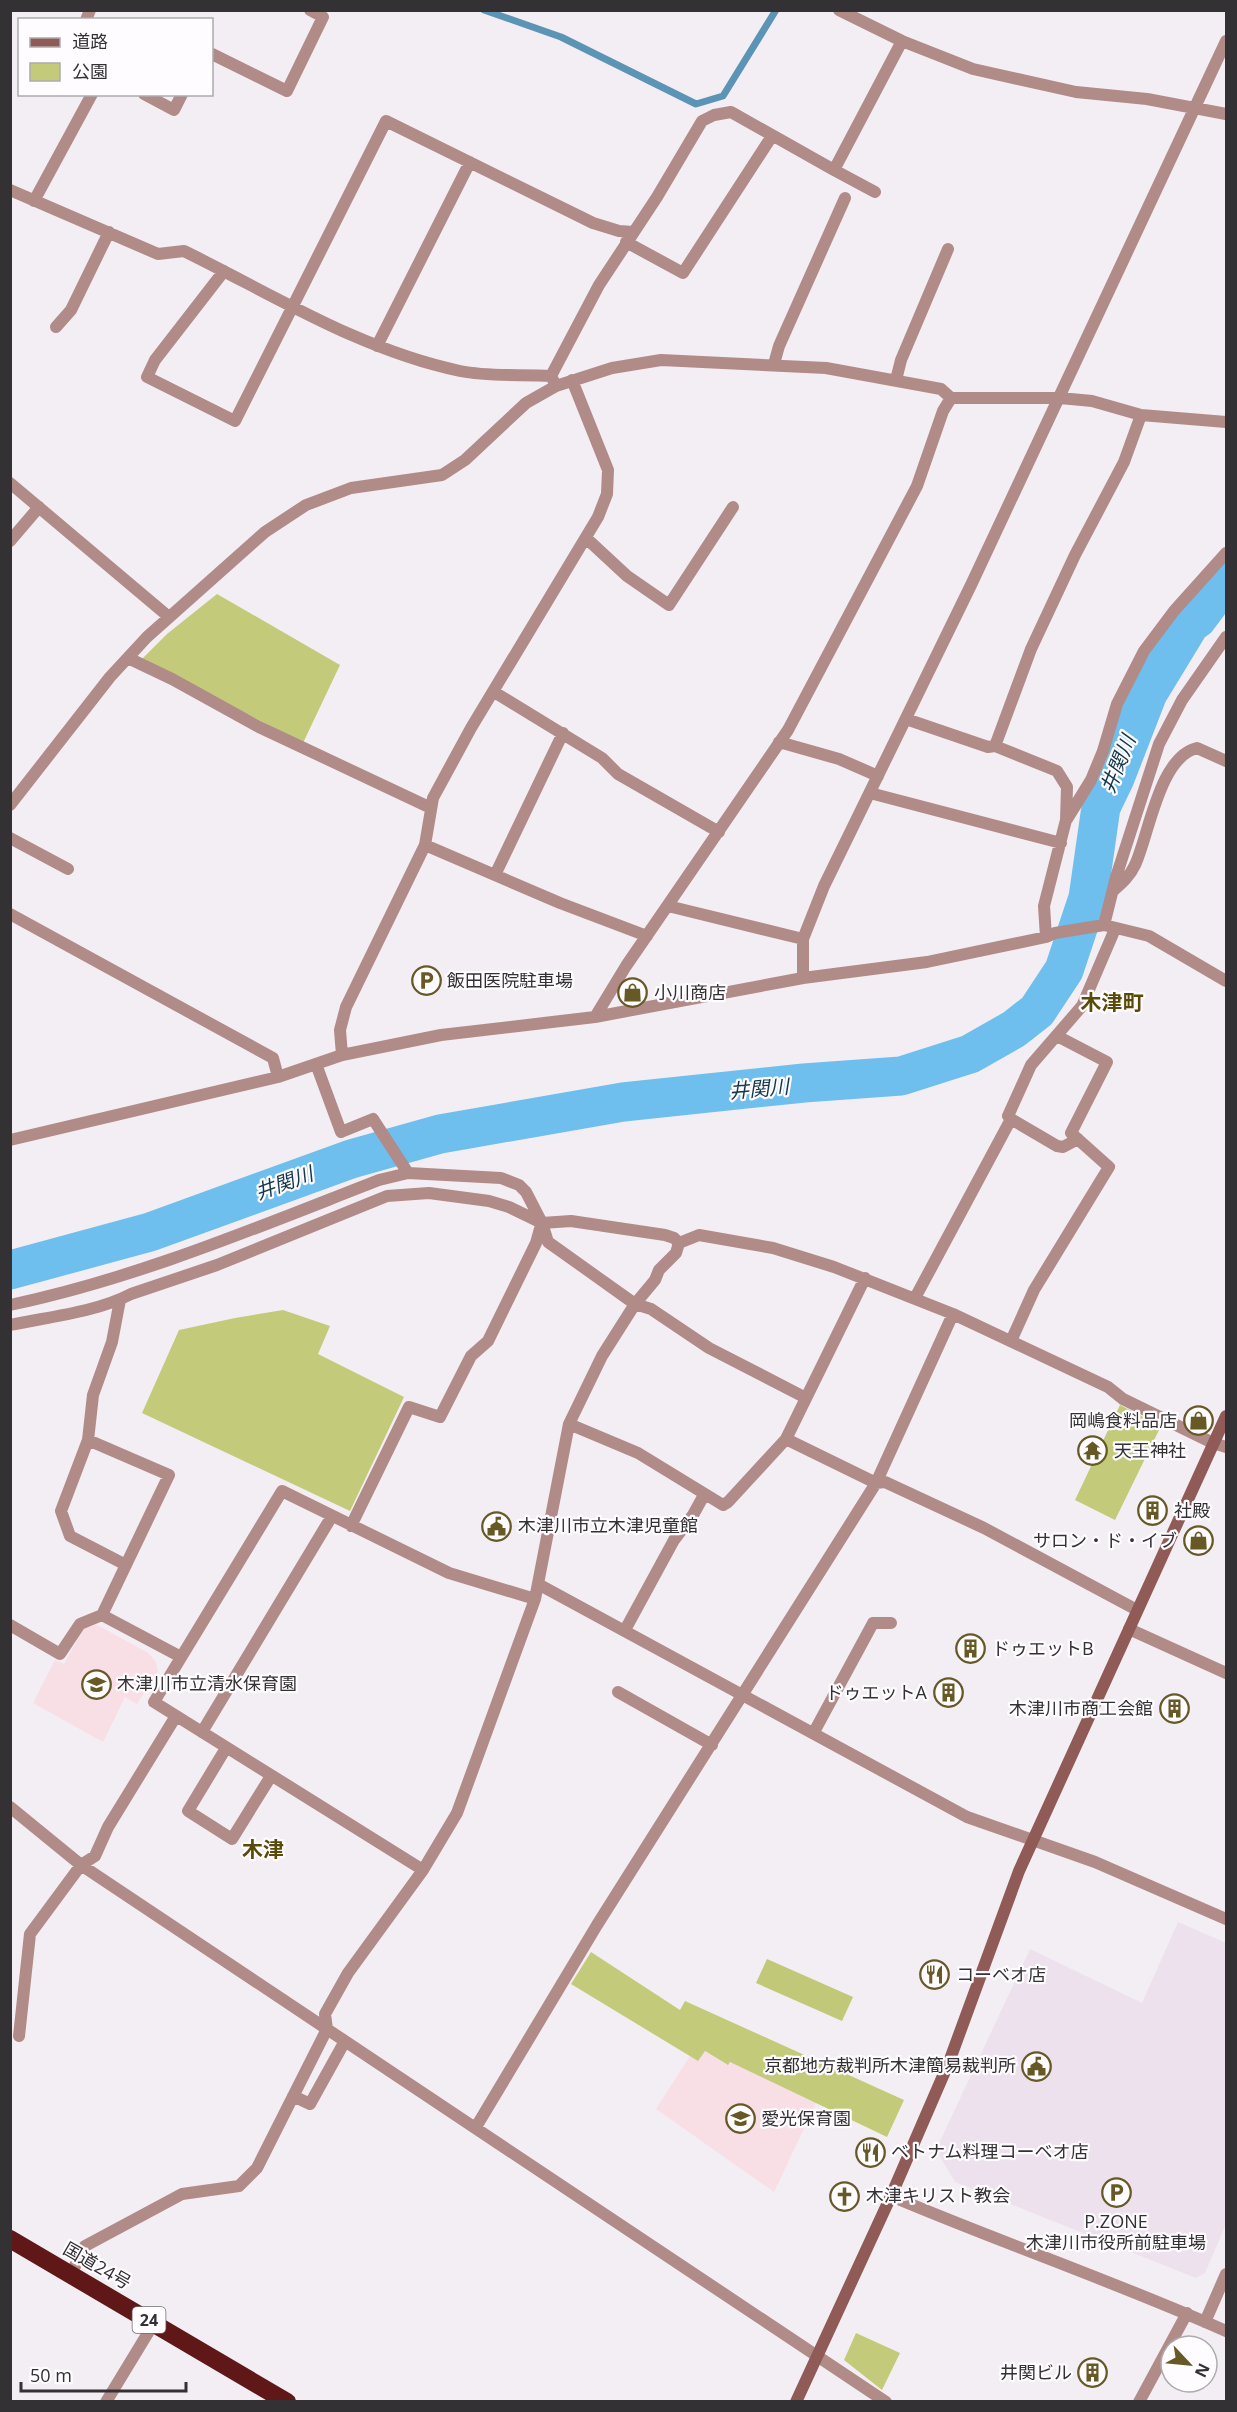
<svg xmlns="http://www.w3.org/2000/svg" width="1237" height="2412" viewBox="0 0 1237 2412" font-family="'Open Sans','Noto Sans JP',sans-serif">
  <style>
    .built { fill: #ece1ec }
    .education { fill: #f8dee5 }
    .green { fill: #c3cb7b }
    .forest { fill: #c1c978 }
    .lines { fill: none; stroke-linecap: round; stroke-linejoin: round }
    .stream { stroke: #5c94b6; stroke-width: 7 }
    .river { stroke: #6ebeee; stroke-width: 39 }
    .street { stroke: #b18b88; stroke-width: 12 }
    .secondary { stroke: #905b57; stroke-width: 12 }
    .highway { stroke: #601718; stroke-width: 18 }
    .labels { text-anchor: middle; stroke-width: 4.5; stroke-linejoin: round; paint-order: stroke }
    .shield { fill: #fefcfe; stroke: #706e70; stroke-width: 1.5 }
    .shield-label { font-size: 16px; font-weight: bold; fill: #333133 }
    .poi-label { font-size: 18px; fill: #333133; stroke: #fefcfe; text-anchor: start }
    .street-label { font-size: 18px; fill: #333133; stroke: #fefcfe }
    .water-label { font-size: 20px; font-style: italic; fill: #13374b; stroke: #fefcfe }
    .quarter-label { font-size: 21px; font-weight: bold; fill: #584a09; stroke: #fefcfe }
  </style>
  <rect width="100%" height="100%" fill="#f3eef3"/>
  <!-- built -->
  <path class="built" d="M 1178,1922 L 1226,1943 L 1226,2224 L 1205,2273 L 1196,2278 L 955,2182 L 936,2150 L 1030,1949 L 1142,2003 Z"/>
  <!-- education -->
  <path class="education" d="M 97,1625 L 148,1653 L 156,1662 L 158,1671 L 137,1704 L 125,1697 L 103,1742 L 33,1703 L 55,1660 L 64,1664 L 84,1628 Z
    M 704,2051 L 727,2065 L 730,2062 L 816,2103 L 774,2192 L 656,2109 L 690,2056 L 698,2061 Z"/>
  <!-- green -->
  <path class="green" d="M 217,594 L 340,665 L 303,743 L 142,659 L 167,634 Z
    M 283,1310 L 330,1326 L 318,1354 L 404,1397 L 350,1511 L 142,1413 L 179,1330 L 235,1318 Z
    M 1120,1405 L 1161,1426 L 1115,1520 L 1075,1500 Z
    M 591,1952 L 680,2010 L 685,2001 L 904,2100 L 887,2137 L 730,2062 L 728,2065 L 705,2051 L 698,2061 L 571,1984 Z
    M 856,2333 L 900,2353 L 882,2390 L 844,2360 Z"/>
  <!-- forest -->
  <path class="forest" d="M 767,1959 L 853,1997 L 842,2021 L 756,1983 Z"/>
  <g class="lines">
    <!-- stream -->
    <path class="stream" d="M 484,10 L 561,37 L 696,104 L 723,96 L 776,10"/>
    <!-- river -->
    <path class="river" d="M 10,1270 L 150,1232 L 351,1159 L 440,1134 L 623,1102 L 804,1083 L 901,1076 L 970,1054 L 1014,1029 L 1037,1011 L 1064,970 L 1088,898 L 1101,807 L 1115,778 L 1148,693 L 1190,624 L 1197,619 L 1226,580"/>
    <!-- street -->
    <path class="street" d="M 839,10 L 902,41 L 973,69 L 1076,92 L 1147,99 L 1226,114
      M 86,20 L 90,10
      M 212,54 L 287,91 L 323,17 L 310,10
      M 144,94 L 174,110 L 182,94
      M 834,170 L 875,192
      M 10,190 L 158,254 L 184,251 C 274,295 360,350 460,371 C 489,377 522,374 551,376 L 556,386
      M 34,201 L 92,94
      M 626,242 L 683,273 L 772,136
      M 224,271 L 155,360 L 147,377 L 235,421 L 386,121 L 593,223 L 619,231 L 633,232
      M 56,327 L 71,310 L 109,232
      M 377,346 L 470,162
      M 774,364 L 779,346 L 845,198
      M 551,376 L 599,285 L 657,197 L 702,121 L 714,115 L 731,112 L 834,170 L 902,41
      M 896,380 L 901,360 L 948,249
      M 10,483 L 169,617
      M 586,538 L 627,576 L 669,605 L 733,507
      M 10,541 L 39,507
      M 128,658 L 172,679 L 259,727 L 431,808
      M 494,692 L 602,758 L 618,774 L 719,832
      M 906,719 L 988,747 L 995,746
      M 779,742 L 839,759 L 878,776
      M 870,793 L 1061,843
      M 10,805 L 110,677 L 147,637 L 265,532 L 306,505 L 351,488 L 442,475 L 465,460 L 526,403 L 556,386 L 612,368 L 661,360 L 826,368 L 941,389 L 951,398 L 1060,398 L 1092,401 L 1141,415 L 1226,422
      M 1067,819 L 1091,780 L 1103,751 L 1117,704 L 1144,651 L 1174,611 L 1226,553
      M 10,838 L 68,869
      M 425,845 L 560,903 L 647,936
      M 495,875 L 563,733
      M 1114,890 C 1122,883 1130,876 1135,865 C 1149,835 1159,757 1197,748 L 1226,761
      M 668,906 L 803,939
      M 10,914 L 273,1058 L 278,1077
      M 1104,925 L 1116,877 L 1159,744 L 1182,700 L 1226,637
      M 1046,937 L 1044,906 L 1066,820 L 1067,787 L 1057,771 L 995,746 L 1031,649 L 1075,555 L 1124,462 L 1141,415
      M 803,978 L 803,939 L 824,886 L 971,585 L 1226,41
      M 595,1017 L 626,966 L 788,730 L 917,486 L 943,411 L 951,398
      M 342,1055 L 340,1030 L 346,1007 L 425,845 L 433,798 L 471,728 L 598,517 L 607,494 L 608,470 L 572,380
      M 316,1064 L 341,1132 L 373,1119 L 408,1173
      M 1011,1119 L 1057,1146 L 1063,1147 L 1078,1139
      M 10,1140 L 278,1077 L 342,1055 L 441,1035 L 595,1017 L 803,978 L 927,962 L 1046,937 L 1055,933 L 1104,925 L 1149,936 L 1226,981
      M 679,1243 L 699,1235 L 773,1248 L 834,1267 L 953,1314 L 1108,1387 L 1123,1399 L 1213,1443 L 1226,1447
      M 915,1298 L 1011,1119 L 1008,1116 L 1031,1065 L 1082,1006 L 1115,929
      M 120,1300 L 112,1342 L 93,1395 L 88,1440 L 169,1475 L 102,1615 L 181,1657
      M 10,1305 C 138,1278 258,1227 379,1180 L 408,1173 L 501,1178 L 519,1185 L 526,1192 L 542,1223 L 571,1221 L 665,1235 L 674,1238 L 679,1243
      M 10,1325 C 48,1317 97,1312 131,1294 L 217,1265 L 387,1196 L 429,1193 L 489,1201 L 509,1207 L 542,1223 L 548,1242 L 635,1304 L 651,1309 L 709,1348 L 806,1398
      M 1011,1341 L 1034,1290 L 1109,1167 L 1071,1133 L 1107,1062 L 1057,1036
      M 569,1424 L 638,1453 L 723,1505 L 728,1502 L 786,1439 L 876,1483 L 885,1482 L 984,1528 L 1137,1610
      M 786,1439 L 865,1278
      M 88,1440 L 61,1511 L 70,1536 L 126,1565
      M 351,1526 L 409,1407 L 440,1417 L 471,1356 L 488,1341 L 536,1243 L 541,1225
      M 538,1584 L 967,1817 L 1095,1862 L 1226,1919
      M 10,1625 L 60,1654 L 80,1624 L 102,1615
      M 1129,1629 L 1226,1673
      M 625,1630 L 674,1540 L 693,1515 L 704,1495
      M 618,1692 L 712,1745
      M 202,1732 L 332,1516
      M 814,1732 L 873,1623 L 891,1623
      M 226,1748 L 188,1811 L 232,1839 L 271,1776
      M 10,1807 L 81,1865 L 886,2402
      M 423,1870 L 154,1702 L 282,1491 L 449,1573 L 535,1599
      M 19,2036 L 30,1934 L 81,1865 L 95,1856 L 108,1827 L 176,1716
      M 293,2096 L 310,2104 L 345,2041
      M 476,2127 L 597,1925 L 876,1483 L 953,1314
      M 891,2196 C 1002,2243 1116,2282 1226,2331
      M 70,2276 L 85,2246 L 182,2194 L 239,2186 L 257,2168 L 327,2029 L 325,2014 L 348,1973 L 423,1870 L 457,1813 L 535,1599 L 569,1424 L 602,1356 L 635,1304 L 655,1280 L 659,1270 L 676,1253 L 679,1243
      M 1205,2322 L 1226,2274
      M 106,2402 L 154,2323
      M 1139,2402 L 1187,2313"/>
    <!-- secondary -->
    <path class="secondary" d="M 796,2402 L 891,2196 L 949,2062 L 1019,1871 L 1226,1416"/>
    <!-- highway -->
    <path class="highway" d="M 10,2239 L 287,2402"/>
  </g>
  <!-- icons -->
  <defs>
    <symbol id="parking-ring" viewBox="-11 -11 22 22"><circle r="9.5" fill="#fefcfe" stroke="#665926" stroke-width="1.5"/><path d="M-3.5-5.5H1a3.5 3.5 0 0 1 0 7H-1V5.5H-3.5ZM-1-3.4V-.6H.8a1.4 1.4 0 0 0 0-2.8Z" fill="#665926"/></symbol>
    <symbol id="shop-ring" viewBox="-11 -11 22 22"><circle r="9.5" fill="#fefcfe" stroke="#665926" stroke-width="1.5"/><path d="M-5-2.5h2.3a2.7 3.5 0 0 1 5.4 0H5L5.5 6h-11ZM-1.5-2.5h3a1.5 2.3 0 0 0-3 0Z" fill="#665926"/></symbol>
    <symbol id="temple-ring" viewBox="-11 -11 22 22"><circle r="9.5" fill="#fefcfe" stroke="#665926" stroke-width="1.5"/><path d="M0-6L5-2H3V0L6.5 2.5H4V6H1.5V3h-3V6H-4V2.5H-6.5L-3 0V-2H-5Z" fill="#665926"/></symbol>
    <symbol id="building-ring" viewBox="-11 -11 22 22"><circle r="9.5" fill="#fefcfe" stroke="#665926" stroke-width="1.5"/><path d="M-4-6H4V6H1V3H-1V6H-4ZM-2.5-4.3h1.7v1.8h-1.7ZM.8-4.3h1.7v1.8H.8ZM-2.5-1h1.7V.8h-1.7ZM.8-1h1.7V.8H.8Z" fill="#665926"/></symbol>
    <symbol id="civic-ring" viewBox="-11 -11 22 22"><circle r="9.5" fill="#fefcfe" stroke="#665926" stroke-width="1.5"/><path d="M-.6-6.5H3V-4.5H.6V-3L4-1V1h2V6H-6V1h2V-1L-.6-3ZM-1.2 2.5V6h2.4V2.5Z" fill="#665926"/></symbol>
    <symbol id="school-ring" viewBox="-11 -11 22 22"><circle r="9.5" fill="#fefcfe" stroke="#665926" stroke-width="1.5"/><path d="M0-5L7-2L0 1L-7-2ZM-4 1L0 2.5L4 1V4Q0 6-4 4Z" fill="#665926"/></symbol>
    <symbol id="restaurant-ring" viewBox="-11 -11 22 22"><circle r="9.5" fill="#fefcfe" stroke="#665926" stroke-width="1.5"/><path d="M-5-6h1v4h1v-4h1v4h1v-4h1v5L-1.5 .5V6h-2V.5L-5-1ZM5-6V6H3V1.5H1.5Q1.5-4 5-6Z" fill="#665926"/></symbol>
    <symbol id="church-ring" viewBox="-11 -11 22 22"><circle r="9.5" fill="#fefcfe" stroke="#665926" stroke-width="1.5"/><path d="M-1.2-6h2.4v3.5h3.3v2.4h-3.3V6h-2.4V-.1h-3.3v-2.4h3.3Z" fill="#665926"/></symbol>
  </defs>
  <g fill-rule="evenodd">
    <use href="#parking-ring" x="410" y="964" width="33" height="33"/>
    <use href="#shop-ring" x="616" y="976" width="33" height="33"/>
    <use href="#shop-ring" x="1182" y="1404" width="33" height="33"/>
    <use href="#temple-ring" x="1076" y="1434" width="33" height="33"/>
    <use href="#building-ring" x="1136" y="1494" width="33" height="33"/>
    <use href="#civic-ring" x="480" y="1510" width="33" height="33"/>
    <use href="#shop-ring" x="1182" y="1524" width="33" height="33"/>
    <use href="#building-ring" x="954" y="1632" width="33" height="33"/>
    <use href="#school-ring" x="80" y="1668" width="33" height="33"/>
    <use href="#building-ring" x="932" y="1676" width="33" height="33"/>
    <use href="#building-ring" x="1158" y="1692" width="33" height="33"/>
    <use href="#restaurant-ring" x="918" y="1958" width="33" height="33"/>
    <use href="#civic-ring" x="1020" y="2050" width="33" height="33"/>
    <use href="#school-ring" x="724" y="2102" width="33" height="33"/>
    <use href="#restaurant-ring" x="854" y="2136" width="33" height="33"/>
    <use href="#parking-ring" x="1100" y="2176" width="33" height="33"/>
    <use href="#church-ring" x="828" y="2180" width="33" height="33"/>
    <use href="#building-ring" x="1076" y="2356" width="33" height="33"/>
  </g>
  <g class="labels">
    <!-- shield labels -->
    <rect class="shield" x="132.5" y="2307" width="33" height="26" rx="4.5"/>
    <g class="shield-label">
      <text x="149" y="2326">24</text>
    </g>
    <!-- poi labels -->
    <g class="poi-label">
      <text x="447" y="987">飯田医院駐車場</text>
      <text x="654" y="999">小川商店</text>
      <text x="1177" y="1427" text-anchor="end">岡嶋食料品店</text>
      <text x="1114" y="1457">天王神社</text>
      <text x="1174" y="1517">社殿</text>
      <text x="518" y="1532">木津川市立木津児童館</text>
      <text x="1177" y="1547" text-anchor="end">サロン・ド・イブ</text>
      <text x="992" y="1655">ドゥエットB</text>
      <text x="117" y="1690">木津川市立清水保育園</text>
      <text x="927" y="1699" text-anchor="end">ドゥエットA</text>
      <text x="1153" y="1715" text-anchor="end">木津川市商工会館</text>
      <text x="956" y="1981">コーベオ店</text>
      <text x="1016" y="2072" text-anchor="end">京都地方裁判所木津簡易裁判所</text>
      <text x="761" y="2125">愛光保育園</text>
      <text x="891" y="2158">ベトナム料理コーベオ店</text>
      <text x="866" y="2202">木津キリスト教会</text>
      <text x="1116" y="2228" text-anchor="middle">P.ZONE<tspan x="1116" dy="21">木津川市役所前駐車場</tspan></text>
      <text x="1072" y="2379" text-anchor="end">井関ビル</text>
    </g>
    <!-- street labels -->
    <g class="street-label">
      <text transform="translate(97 2266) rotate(30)" y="6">国道24号</text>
    </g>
    <!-- water labels -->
    <g class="water-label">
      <text transform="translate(1118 764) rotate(-68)" y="7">井関川</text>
      <text transform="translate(759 1089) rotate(-5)" y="7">井関川</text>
      <text transform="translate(284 1183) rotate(-20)" y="7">井関川</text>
    </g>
    <!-- quarter labels -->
    <g class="quarter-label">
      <text x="1112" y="1010">木津町</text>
      <text x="263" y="1857">木津</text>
    </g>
  </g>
  <!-- border -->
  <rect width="1237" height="2412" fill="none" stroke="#333133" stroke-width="24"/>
  <!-- legend -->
  <rect x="18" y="18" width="195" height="78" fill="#fefcfe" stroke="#adabad" stroke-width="1.5"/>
  <rect x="30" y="38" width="30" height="9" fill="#905b57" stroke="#adabad" stroke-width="1.5"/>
  <text x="72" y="48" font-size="18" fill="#333133">道路</text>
  <rect x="30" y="63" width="30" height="18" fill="#c3cb7b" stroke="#adabad" stroke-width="1.5"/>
  <text x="72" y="78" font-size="18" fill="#333133">公園</text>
  <!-- north arrow -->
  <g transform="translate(1189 2364) rotate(116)"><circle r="28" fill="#fefcfe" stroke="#adabad" stroke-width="1.5"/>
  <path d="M0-4.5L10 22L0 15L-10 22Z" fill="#665926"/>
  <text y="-9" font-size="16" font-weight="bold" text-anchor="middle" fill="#333133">N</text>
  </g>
  <!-- scale -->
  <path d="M21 2382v9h165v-9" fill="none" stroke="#333133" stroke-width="3"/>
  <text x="30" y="2382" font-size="18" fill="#333133" stroke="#fefcfe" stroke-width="4.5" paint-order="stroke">50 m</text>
</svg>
